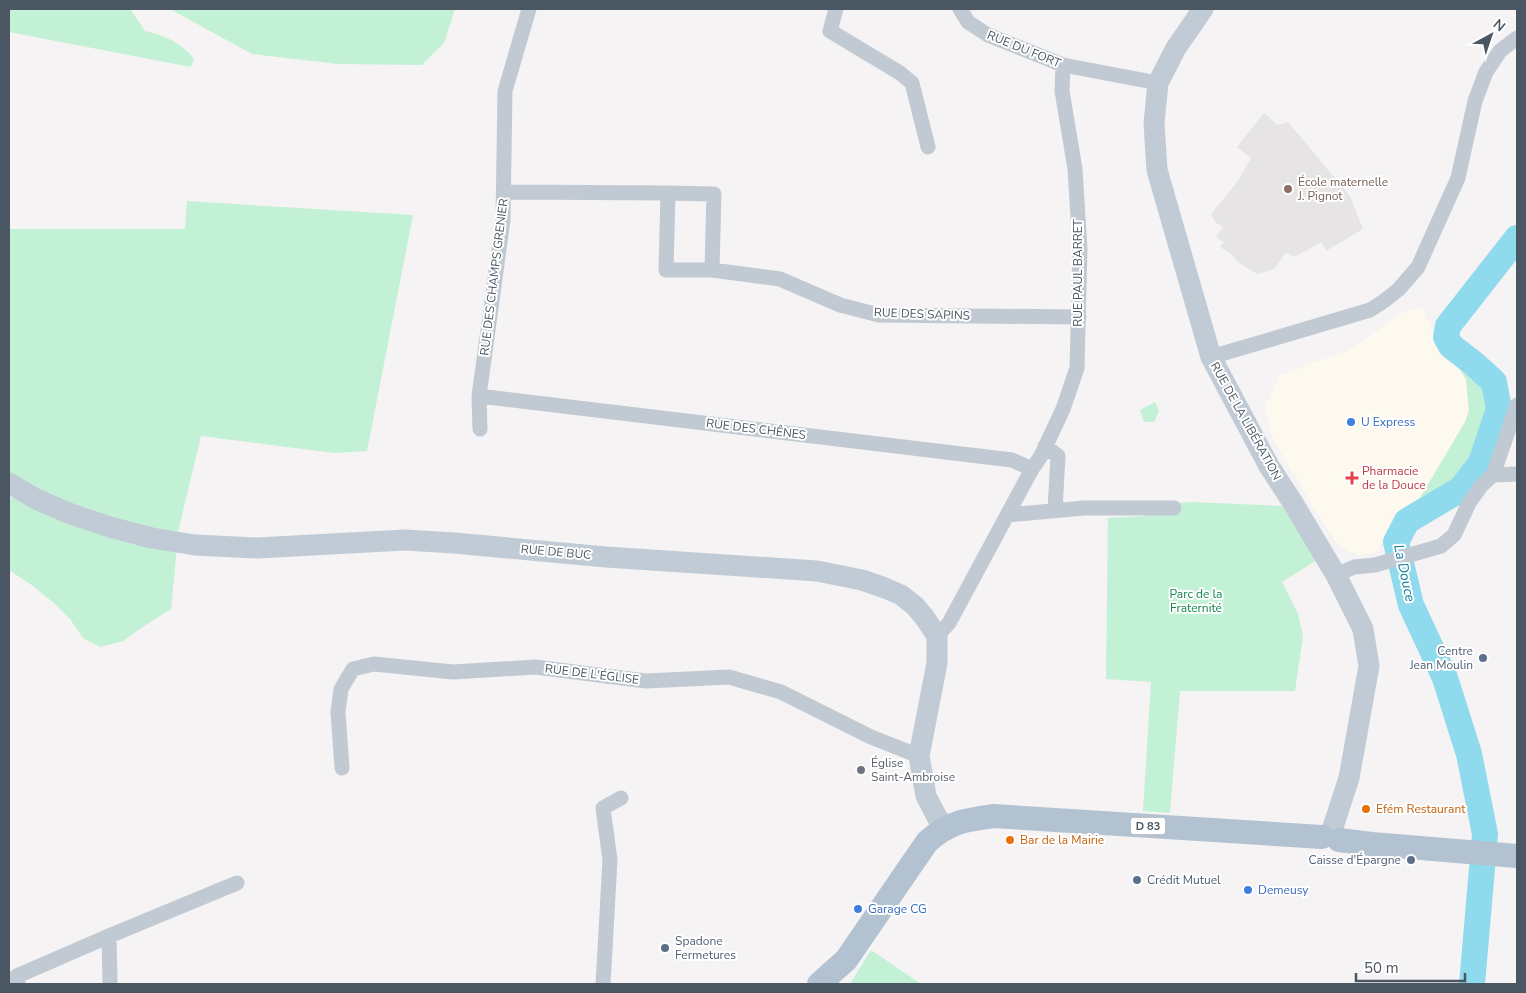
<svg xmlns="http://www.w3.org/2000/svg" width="1526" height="993" viewBox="0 0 1526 993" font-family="'Nunito Sans',sans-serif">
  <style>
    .commercial { fill: #fdf9ef }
    .education { fill: #e6e4e5 }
    .green { fill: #c3f1d5 }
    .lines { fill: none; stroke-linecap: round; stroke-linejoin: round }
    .river { stroke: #90daee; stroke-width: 26 }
    .street { stroke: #c1cad2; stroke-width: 15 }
    .secondary { stroke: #c1cbd6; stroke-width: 21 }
    .primary { stroke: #b3c2d1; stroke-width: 24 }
    .education-dot { fill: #8d6e63; stroke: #fff; stroke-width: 2 }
    .shop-dot { fill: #3f7fe0; stroke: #fff; stroke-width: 2 }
    .health-dot { fill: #e0444e; stroke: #fff; stroke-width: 2 }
    .service-dot { fill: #5c6f8a; stroke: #fff; stroke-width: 2 }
    .worship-dot { fill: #6b7280; stroke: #fff; stroke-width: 2 }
    .food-dot { fill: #e8710a; stroke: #fff; stroke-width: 2 }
    .labels { text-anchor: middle; stroke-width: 4; stroke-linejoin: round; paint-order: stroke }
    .shield { fill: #fff; stroke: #808990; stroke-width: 1 }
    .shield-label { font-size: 11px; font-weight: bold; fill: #4a5661 }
    .street-label { font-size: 12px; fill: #4a5661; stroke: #fff }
    .education-label { font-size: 12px; fill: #785e54; stroke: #fff; text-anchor: start }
    .shop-label { font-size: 12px; fill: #366cbe; stroke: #fff; text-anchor: start }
    .health-label { font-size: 12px; fill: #be3a42; stroke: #fff; text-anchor: start }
    .park-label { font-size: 12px; fill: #17864f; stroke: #fff }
    .service-label { font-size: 12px; fill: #4e5e75; stroke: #fff; text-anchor: end }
    .worship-label { font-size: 12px; fill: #5b616d; stroke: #fff; text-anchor: start }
    .food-label { font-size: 12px; fill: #c56008; stroke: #fff; text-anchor: start }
    .water-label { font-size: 14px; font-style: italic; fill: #0c7c9b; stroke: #fff }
  </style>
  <rect width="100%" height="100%" fill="#f5f3f3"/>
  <!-- commercial -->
  <path class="commercial" d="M 1422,307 L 1439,346 L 1450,354 L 1466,379 L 1469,411 L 1465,422 L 1417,503 L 1394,514 L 1381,542 L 1379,551 L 1359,556 L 1337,544 L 1317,513 L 1272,438 L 1265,407 L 1280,375 L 1349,350 L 1405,311 Z"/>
  <!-- education -->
  <path class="education" d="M 1264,113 L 1278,125 L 1288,122 L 1350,196 L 1363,229 L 1326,251 L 1322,242 L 1294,257 L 1286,252 L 1274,269 L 1258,274 L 1239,263 L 1232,255 L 1220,247 L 1224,242 L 1216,237 L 1223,227 L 1215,222 L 1211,214 L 1238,181 L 1251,158 L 1237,147 Z"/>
  <!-- green -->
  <path class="green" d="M 9,9 L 130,9 L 145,31 C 164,35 182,43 194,59 L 191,67 L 9,32 Z
    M 170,9 L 455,9 L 444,43 L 422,65 L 338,64 L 252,54 Z
    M 187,201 L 413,215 L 367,451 L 334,453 L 201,436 L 178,532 L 158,530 L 63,504 L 9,474 L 9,229 L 185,229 Z
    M 1450,354 L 1485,379 L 1492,395 L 1493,404 C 1488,421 1483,448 1474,463 C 1463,483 1443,495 1423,505 L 1417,503 L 1465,422 L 1469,411 L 1466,379 Z
    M 1155,402 L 1159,411 L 1154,422 L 1144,422 L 1140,410 Z
    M 9,496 L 28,504 L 177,547 L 171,609 L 144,626 L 123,641 L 100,647 L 83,638 L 70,619 L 55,604 L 33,586 L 9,570 Z
    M 1192,502 L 1282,506 L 1317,560 L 1282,582 L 1298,614 L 1303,636 L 1295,691 L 1180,691 L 1170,813 L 1143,811 L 1151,682 L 1106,679 L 1108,518 L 1145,516 L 1146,505 Z
    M 871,950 L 921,984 L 850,984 Z"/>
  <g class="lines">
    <!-- river -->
    <path class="river" d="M 1472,984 L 1485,834 L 1469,754 L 1445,678 L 1411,605 L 1396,542 L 1407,521 L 1461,489 L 1481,463 L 1499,409 L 1494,382 L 1473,363 L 1451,346 L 1446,337 L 1448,326 L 1517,238"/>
    <!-- street -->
    <path class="street" d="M 836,9 L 830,31 L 900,73 L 912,83 L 928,147
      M 960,9 L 968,22 L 988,35 L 1063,65 L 1158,83
      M 504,192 L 668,193 L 666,270 L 712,270 L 780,279 L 840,305 L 879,315 L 1079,317
      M 668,193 L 714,194 L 712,270
      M 1211,357 L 1370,310 L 1384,301 L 1399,289 L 1418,267 L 1458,178 L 1475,101 L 1486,72 L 1500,51 L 1517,38
      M 479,396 L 1012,460 L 1032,469
      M 480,429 L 479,396 L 503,220 L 505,91 L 529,9
      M 1045,446 L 1058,456 L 1055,510
      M 1493,475 L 1517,405
      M 1008,515 L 1084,508 L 1174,508
      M 1336,575 L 1354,567 L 1375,565 L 1441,546 L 1454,535 L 1469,503 L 1481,486 L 1493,475 L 1517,474
      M 937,636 L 949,623 L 1032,469 L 1041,456 L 1063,409 L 1077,368 L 1080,249 L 1075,169 L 1062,91 L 1063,65
      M 342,768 L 338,712 L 341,689 L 353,669 L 374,664 L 453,672 L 535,667 L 646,681 L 729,677 L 781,692 L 871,737 L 919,756
      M 109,936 L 110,984
      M 18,984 L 17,976 L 109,936 L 237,883
      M 603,984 L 610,860 L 603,808 L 621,798"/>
    <!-- secondary -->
    <path class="secondary" d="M 1203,9 L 1176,48 L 1158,83 L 1154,123 L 1157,170 L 1211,357 L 1269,466 L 1293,503 L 1336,575 L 1363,629 L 1369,666 L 1349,778 L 1333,827
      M 9,483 L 36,499 L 71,514 L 110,527 L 152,538 L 195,545 L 257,548 L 405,540 L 454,543 L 606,557 L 817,571 L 862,580 L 885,588 L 901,595 L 915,606 L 925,618 L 937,636 L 937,663 L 919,756 L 926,796 L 937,817 L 945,828"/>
    <!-- primary -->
    <path class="primary" d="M 1339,840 L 1372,844 L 1517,856
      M 819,984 L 846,960 L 927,842 C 949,822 965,820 994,816 L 1322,837"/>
  </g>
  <!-- markers -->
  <circle class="education-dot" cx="1288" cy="189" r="5"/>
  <g class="shop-dot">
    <circle cx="1351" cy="422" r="5"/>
    <circle cx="1248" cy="890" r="5"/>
    <circle cx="858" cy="909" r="5"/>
  </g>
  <path class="health-dot" d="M1349.5 470.5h5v5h5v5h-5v5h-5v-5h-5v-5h5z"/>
  <g class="service-dot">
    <circle cx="1483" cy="658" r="5"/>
    <circle cx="1411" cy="860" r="5"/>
    <circle cx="1137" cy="880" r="5"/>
    <circle cx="665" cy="948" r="5"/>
  </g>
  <circle class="worship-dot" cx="861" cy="770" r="5"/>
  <g class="food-dot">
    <circle cx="1366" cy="809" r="5"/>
    <circle cx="1010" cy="840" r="5"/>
  </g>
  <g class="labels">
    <!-- shield labels -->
    <rect class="shield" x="1130.5" y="817.5" width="35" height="17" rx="4"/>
    <g class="shield-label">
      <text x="1148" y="830">D 83</text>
    </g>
    <!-- street labels -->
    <g class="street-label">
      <text transform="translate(1024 49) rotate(22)" y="4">RUE DU FORT</text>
      <text transform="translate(1078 273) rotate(-90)" y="4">RUE PAUL BARRET</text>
      <text transform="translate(494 277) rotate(-83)" y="4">RUE DES CHAMPS GRENIER</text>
      <text transform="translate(922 314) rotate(2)" y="4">RUE DES SAPINS</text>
      <text transform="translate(1246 421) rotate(61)" y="4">RUE DE LA LIBÉRATION</text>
      <text transform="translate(756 429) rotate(7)" y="4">RUE DES CHÊNES</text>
      <text transform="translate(556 552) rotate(5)" y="4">RUE DE BUC</text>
      <text transform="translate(592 674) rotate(7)" y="4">RUE DE L'ÉGLISE</text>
    </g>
    <!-- education labels -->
    <g class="education-label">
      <text x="1298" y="186">École maternelle<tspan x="1298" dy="14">J. Pignot</tspan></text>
    </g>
    <!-- shop labels -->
    <g class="shop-label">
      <text x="1361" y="426">U Express</text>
      <text x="1258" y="894">Demeusy</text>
      <text x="868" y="913">Garage CG</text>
    </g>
    <!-- health labels -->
    <g class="health-label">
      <text x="1362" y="475">Pharmacie<tspan x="1362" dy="14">de la Douce</tspan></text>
    </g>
    <!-- park labels -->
    <g class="park-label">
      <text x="1196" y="598">Parc de la<tspan x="1196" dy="14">Fraternité</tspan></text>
    </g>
    <!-- service labels -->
    <g class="service-label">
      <text x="1473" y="655">Centre<tspan x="1473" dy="14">Jean Moulin</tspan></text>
      <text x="1401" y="864">Caisse d'Épargne</text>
      <text x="1147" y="884" text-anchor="start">Crédit Mutuel</text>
      <text x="675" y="945" text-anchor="start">Spadone<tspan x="675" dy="14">Fermetures</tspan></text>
    </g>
    <!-- worship labels -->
    <g class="worship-label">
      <text x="871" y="767">Église<tspan x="871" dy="14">Saint-Ambroise</tspan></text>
    </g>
    <!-- food labels -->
    <g class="food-label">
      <text x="1376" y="813">Efém Restaurant</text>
      <text x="1020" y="844">Bar de la Mairie</text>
    </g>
    <!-- water labels -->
    <g class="water-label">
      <text transform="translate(1405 573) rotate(78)" y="5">La Douce</text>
    </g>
  </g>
  <!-- border -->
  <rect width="1526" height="993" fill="none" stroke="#4a5661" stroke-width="20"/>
  <!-- north arrow -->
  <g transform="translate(1491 35) rotate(40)" stroke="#ffffff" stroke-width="4" paint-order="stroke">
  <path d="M0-4L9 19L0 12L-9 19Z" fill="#4a5661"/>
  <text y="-8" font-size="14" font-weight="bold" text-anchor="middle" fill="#4a5661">N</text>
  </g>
  <!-- scale -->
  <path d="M1356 973v8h109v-8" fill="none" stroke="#4a5661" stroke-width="2.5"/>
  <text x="1364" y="973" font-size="15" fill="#4a5661" stroke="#ffffff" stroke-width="4" paint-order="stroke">50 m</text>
</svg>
